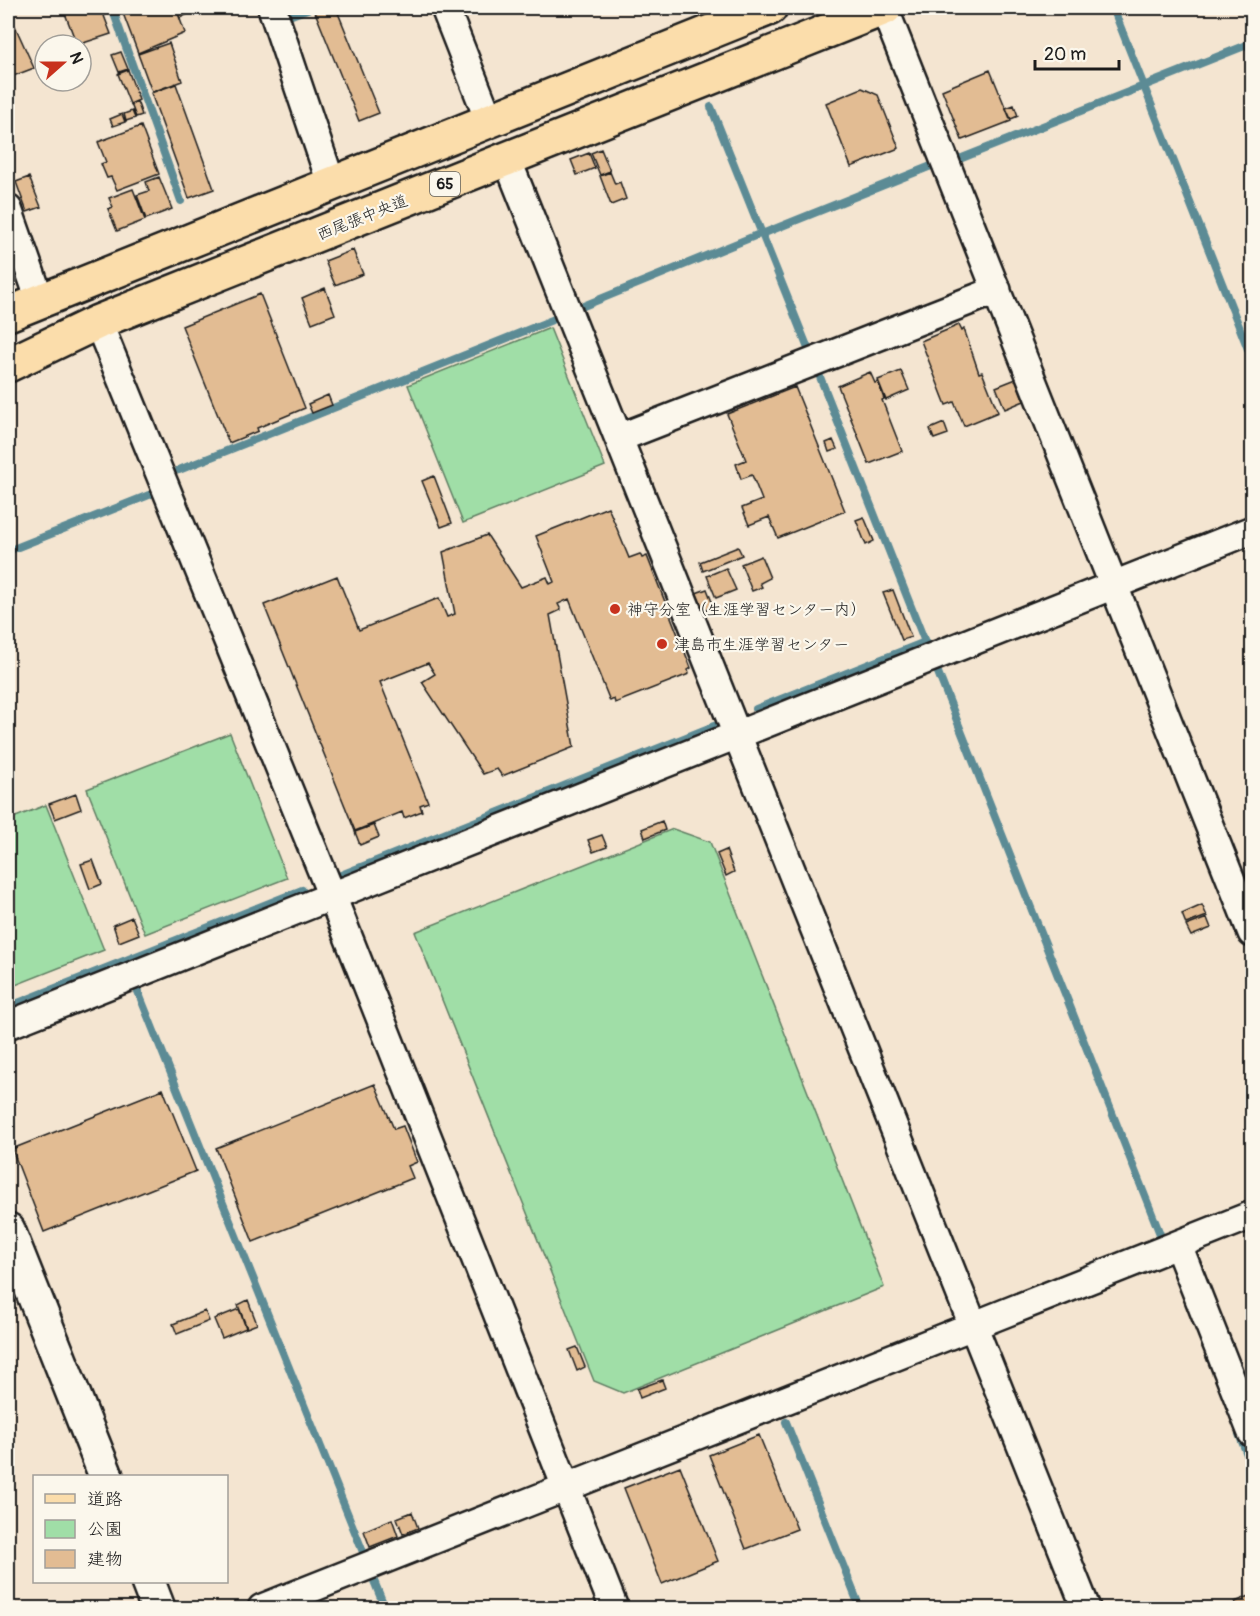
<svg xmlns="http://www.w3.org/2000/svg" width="1260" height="1616" viewBox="0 0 1260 1616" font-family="Pangolin,'Klee One',sans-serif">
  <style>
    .green { fill: #a0dea7; stroke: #5e7d62; stroke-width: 1.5 }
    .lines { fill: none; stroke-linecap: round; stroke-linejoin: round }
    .stream { stroke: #5c8b95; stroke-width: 8 }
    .building { fill: #e2bc93; stroke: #1c1c1c; stroke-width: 1.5 }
    .street-casing { stroke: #1c1c1c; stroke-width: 32 }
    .secondary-casing { stroke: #1c1c1c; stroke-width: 38 }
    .primary-casing { stroke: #1c1c1c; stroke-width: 38 }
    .street { stroke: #fbf7ec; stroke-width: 27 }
    .secondary { stroke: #fbf7ec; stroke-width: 33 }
    .primary { stroke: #fbddab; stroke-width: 33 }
    .poi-dot { fill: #c8321e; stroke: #fbf7ec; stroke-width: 2 }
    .labels { text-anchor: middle; stroke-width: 4.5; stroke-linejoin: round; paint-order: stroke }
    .shield { fill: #fbf7ec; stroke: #5f5e5a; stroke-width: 1.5 }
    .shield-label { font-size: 15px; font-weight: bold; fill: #1c1c1c }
    .street-label { font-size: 16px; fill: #1c1c1c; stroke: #fbf7ec }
    .poi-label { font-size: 16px; fill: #1c1c1c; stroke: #fbf7ec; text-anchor: start }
  </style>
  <rect width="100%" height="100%" fill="#f4e5d1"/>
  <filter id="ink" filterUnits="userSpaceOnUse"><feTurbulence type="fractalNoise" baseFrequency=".0167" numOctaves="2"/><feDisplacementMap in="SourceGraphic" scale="12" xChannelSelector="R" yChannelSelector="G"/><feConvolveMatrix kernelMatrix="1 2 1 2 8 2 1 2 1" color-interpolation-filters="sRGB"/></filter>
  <g filter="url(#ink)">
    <!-- green -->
    <path class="green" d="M 550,328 L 605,466 L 463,523 L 408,385 Z
      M 230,733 L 287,878 L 145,934 L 87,789 Z
      M 46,805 L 104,950 L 8,988 L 8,820 Z
      M 673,829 L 710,842 L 884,1287 L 623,1393 L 594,1381 L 415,932 Z"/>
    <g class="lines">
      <!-- stream -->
      <path class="stream" d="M 112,8 L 181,201
        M 286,8 L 289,16 L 310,8
        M 672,8 L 674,11
        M 1113,8 L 1252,359
        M 711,107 L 809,351
        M 957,160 L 1252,43
        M 762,234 L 936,164
        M 581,307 L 762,233
        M 818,372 L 927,647
        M 179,470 L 557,318
        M 8,551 L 149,495
        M 937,670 L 1160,1234
        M 756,709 L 925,642
        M 341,875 L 714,726
        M 137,989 L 363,1552
        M 8,1007 L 302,890
        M 786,1422 L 860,1608
        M 1239,1434 L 1252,1467
        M 374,1581 L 385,1608"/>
    </g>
    <!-- building -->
    <path class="building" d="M 63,8 L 101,8 L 111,34 L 77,45 Z
      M 121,8 L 176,8 L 185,33 L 138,53 Z
      M 176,8 L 200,8 L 180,18 Z
      M 325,8 L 336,8 L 379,113 L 359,121 L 315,12 Z
      M 15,26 L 34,68 L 8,78 L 8,29 Z
      M 72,36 L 76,45 L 48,45 Z
      M 169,43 L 182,81 L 152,92 L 138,54 Z
      M 121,52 L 128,69 L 119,72 L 112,55 Z
      M 128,70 L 139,100 L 130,104 L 118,74 Z
      M 990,70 L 1011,121 L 962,140 L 942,90 Z
      M 176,84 L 214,189 L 189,198 L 151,93 Z
      M 862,88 L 878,95 L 899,148 L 851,167 L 826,103 Z
      M 137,101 L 142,115 L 136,117 L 131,104 Z
      M 1014,105 L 1018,116 L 1011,119 L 1006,108 Z
      M 132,111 L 135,118 L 126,121 L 124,114 Z
      M 122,114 L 125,122 L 113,126 L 110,119 Z
      M 141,126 L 159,174 L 117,190 L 111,177 L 107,178 L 101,164 L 106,162 L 98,142 Z
      M 601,149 L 610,171 L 600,175 L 591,153 Z
      M 589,153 L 595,168 L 577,175 L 571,160 Z
      M 610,172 L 615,184 L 620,182 L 626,199 L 611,205 L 600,176 Z
      M 29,177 L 41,207 L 27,212 L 16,182 Z
      M 159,177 L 172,209 L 146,219 L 137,195 L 149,191 L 146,182 Z
      M 133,189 L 145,220 L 117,231 L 108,209 L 113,207 L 109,198 Z
      M 353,250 L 363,274 L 335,285 L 325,261 Z
      M 325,288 L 335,314 L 312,323 L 302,298 Z
      M 260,294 L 305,408 L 257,428 L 258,431 L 229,443 L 182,326 Z
      M 959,325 L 962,331 L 964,329 L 979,373 L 982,372 L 998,412 L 964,426 L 954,402 L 946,405 L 921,341 Z
      M 901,371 L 909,390 L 886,400 L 878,380 Z
      M 870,372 L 875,383 L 878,382 L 884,399 L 882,400 L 902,451 L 869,464 L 838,386 Z
      M 1016,379 L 1024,401 L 1005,409 L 996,387 Z
      M 795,387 L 845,511 L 778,538 L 769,517 L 749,525 L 742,508 L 762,500 L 752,475 L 741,479 L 736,464 L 746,460 L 727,414 Z
      M 328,395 L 332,405 L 312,413 L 308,404 Z
      M 944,423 L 948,434 L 934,439 L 930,429 Z
      M 833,440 L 837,449 L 829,452 L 826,443 Z
      M 434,476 L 452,523 L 441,527 L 422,481 Z
      M 608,507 L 629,558 L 640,554 L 642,558 L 647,556 L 691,668 L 688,670 L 689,674 L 615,703 L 614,699 L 610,701 L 569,599 L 558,604 L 561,610 L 550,615 L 574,747 L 502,776 L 497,769 L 483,774 L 422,682 L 435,674 L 428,663 L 380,682 L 428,802 L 420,805 L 422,811 L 404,818 L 402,812 L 355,831 L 264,605 L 337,576 L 359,630 L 439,598 L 447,617 L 455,614 L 443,552 L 487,535 L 521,587 L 547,577 L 550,584 L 554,582 L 536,536 Z
      M 864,517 L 874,541 L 866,545 L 856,520 Z
      M 738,547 L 742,555 L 703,571 L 700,562 Z
      M 761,556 L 770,578 L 760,583 L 762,587 L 752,591 L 741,564 Z
      M 726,568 L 736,590 L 716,598 L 707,576 Z
      M 707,589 L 714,607 L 704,611 L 696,593 Z
      M 893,590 L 911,637 L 902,640 L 883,593 Z
      M 76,794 L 81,809 L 55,819 L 49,804 Z
      M 662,821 L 665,830 L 645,838 L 642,829 Z
      M 374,825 L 379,837 L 360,845 L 355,832 Z
      M 602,835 L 607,847 L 593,852 L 588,840 Z
      M 726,850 L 734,872 L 726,876 L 717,854 Z
      M 93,860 L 102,884 L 90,889 L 81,864 Z
      M 1202,905 L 1207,916 L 1186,924 L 1182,914 Z
      M 132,917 L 139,934 L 119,942 L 113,925 Z
      M 1207,918 L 1211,928 L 1191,936 L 1186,926 Z
      M 375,1084 L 394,1129 L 403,1126 L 417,1162 L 408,1166 L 413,1178 L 253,1242 L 216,1148 Z
      M 163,1089 L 196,1171 L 44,1232 L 12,1149 Z
      M 248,1300 L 257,1324 L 247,1328 L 238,1305 Z
      M 239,1309 L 246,1328 L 222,1338 L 214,1319 Z
      M 205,1311 L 209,1321 L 177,1334 L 173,1324 Z
      M 577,1347 L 585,1367 L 577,1371 L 569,1350 Z
      M 662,1380 L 665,1388 L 640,1398 L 637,1389 Z
      M 759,1435 L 797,1529 L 746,1549 L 709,1455 Z
      M 680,1466 L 718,1561 L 662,1584 L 624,1488 Z
      M 412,1512 L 418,1528 L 403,1534 L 397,1518 Z
      M 392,1519 L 398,1536 L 370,1547 L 364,1531 Z
      M 1252,1595 L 1252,1608 L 1238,1608 L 1235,1602 Z"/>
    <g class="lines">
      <defs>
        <path id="street" d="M 272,8 L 331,183
          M 445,8 L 489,120
          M 884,8 L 1252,933
          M 507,159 L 1086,1608
          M 8,209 L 40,300
          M 98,322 L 332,896 L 614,1608
          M 619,438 L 997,290
          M 8,1025 L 1252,530
          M 1178,1245 L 1252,1433
          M 262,1608 L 1252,1215"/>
        <path id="secondary" d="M 8,1230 L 106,1476
          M 148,1582 L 158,1608"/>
        <path id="primary" d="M 8,314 L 770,8
          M 8,365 L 98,322 L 885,8"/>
      </defs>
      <!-- street casing -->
      <use href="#street" class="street-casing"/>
      <!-- secondary casing -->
      <use href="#secondary" class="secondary-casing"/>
      <!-- primary casing -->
      <use href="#primary" class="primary-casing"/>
      <!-- street -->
      <use href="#street" class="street"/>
      <!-- secondary -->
      <use href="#secondary" class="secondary"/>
      <!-- primary -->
      <use href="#primary" class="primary"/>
    </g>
  </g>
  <!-- markers -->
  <g class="poi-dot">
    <circle cx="615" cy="609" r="6"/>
    <circle cx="662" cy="644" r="6"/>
  </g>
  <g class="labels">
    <!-- shield labels -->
    <rect class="shield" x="430" y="172" width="30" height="24" rx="4.5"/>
    <g class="shield-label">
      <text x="445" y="189">65</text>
    </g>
    <!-- street labels -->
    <g class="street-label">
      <text transform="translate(362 217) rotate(-22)" y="6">西尾張中央道</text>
    </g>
    <!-- poi labels -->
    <g class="poi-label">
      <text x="627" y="615">神守分室（生涯学習センター内）</text>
      <text x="674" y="650">津島市生涯学習センター</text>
    </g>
  </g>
  <!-- margin -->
  <rect width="1260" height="1616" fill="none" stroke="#fbf7ec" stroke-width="30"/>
  <rect x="15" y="15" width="1230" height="1586" fill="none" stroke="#1c1c1c" stroke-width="2" filter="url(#ink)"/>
  <!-- legend -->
  <rect x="33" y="1475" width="195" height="108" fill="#fbf7ec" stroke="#a29f99" stroke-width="1.5"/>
  <rect x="45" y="1494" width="30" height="9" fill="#fbddab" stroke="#a29f99" stroke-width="1.5"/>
  <text x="87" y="1505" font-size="18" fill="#1c1c1c">道路</text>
  <rect x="45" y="1520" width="30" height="18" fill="#a0dea7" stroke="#a29f99" stroke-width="1.5"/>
  <text x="87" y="1535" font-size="18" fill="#1c1c1c">公園</text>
  <rect x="45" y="1550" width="30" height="18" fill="#e2bc93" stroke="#a29f99" stroke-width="1.5"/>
  <text x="87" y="1565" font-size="18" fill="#1c1c1c">建物</text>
  <!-- north arrow -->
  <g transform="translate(63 63) rotate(69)"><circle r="28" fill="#fbf7ec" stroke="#a29f99" stroke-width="1.5"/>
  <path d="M0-4.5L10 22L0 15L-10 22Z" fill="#c8321e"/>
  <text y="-9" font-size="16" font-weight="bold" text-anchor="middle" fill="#1c1c1c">N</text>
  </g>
  <!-- scale -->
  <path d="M1035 60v9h84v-9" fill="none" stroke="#1c1c1c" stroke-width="3"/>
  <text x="1044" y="60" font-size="18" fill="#1c1c1c" stroke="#fbf7ec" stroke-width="4.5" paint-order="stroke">20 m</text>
</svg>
